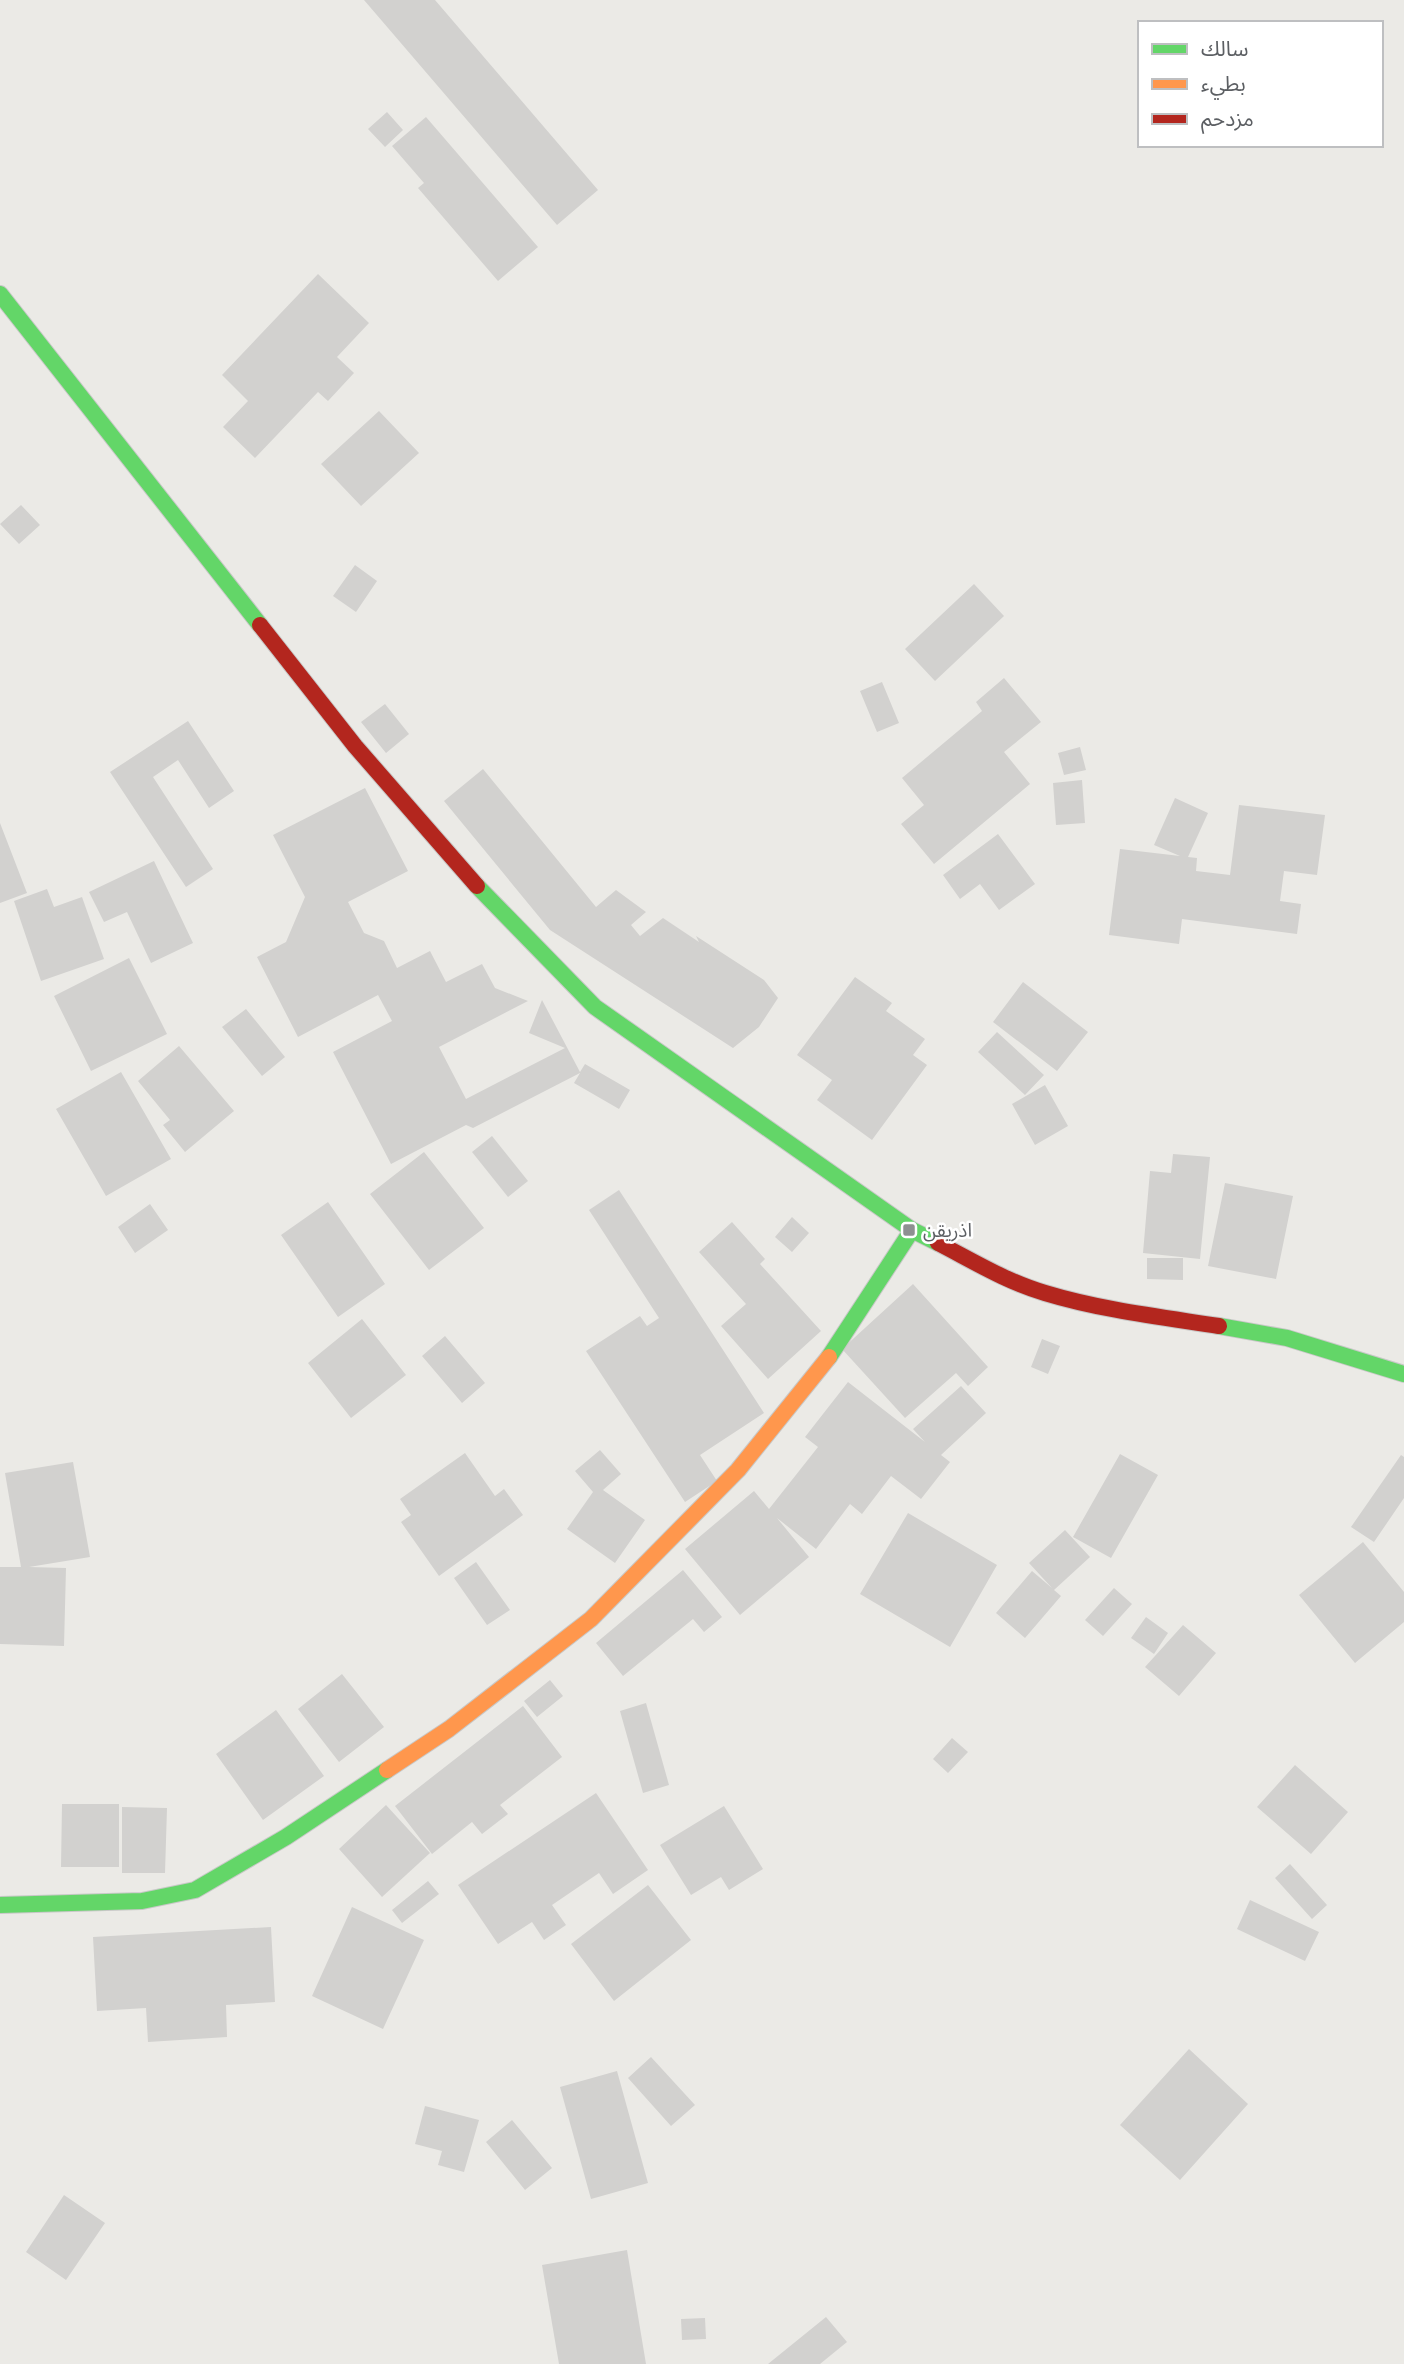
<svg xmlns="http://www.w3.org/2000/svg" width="1404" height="2364" viewBox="0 0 1404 2364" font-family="'Work Sans','Noto Sans Arabic',sans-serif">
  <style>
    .building { fill: #d2d1cf }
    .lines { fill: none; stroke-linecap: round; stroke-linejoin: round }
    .fast-casing { stroke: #c8c8c7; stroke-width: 18 }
    .slow-casing { stroke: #c8c8c7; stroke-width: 18 }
    .jam-casing { stroke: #c8c8c7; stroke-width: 18 }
    .fast { stroke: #63d668; stroke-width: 16 }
    .slow { stroke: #ff974d; stroke-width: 16 }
    .jam { stroke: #b3261e; stroke-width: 16 }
    .poi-dot { fill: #8e9091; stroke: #fff; stroke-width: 2.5 }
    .labels { text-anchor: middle; stroke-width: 5; stroke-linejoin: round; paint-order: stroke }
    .poi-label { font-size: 19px; fill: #5c5f63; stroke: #fff; text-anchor: start }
  </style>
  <rect width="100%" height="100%" fill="#ebeae6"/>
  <!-- building -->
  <path class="building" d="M 364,0 L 435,0 L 598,190 L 557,225 Z
    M 387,112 L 403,130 L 385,147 L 368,129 Z
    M 426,117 L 538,247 L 498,281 L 418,188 L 424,183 L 392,146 Z
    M 318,274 L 369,323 L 337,357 L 354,373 L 328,401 L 318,392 L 255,458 L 223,427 L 248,401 L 222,375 Z
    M 379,411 L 419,453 L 361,506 L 321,464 Z
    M 21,505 L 40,525 L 19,544 L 0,524 Z
    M 355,565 L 377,581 L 356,612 L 333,596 Z
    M 974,584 L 1004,616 L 935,681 L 905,649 Z
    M 1004,678 L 1041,722 L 1004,752 L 1030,784 L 934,864 L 901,824 L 924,805 L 902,778 L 982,711 L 976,702 Z
    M 882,682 L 899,723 L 877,732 L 860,691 Z
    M 385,704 L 409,734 L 386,753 L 361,722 Z
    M 188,721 L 234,791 L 209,808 L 178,760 L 153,777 L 213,869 L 186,887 L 110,772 Z
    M 1080,747 L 1086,770 L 1064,775 L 1058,753 Z
    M 483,769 L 596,907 L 616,890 L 646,912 L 631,925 L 640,936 L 663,918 L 699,942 L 696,936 L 764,980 L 778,998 L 759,1027 L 733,1048 L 550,930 L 444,801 Z
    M 1082,780 L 1085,823 L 1056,825 L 1053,783 Z
    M 365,788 L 408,871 L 348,902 L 364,933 L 384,941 L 397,968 L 430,951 L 446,982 L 482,964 L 495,988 L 528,1001 L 439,1047 L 466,1099 L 565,1048 L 529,1033 L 542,1000 L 580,1072 L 585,1064 L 630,1090 L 619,1109 L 574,1083 L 580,1073 L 473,1128 L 466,1125 L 391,1164 L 333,1052 L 392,1021 L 378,995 L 298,1037 L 257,957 L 286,942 L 305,897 L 273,835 Z
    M 1175,798 L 1208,813 L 1188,857 L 1197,858 L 1196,871 L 1230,875 L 1239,805 L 1325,815 L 1317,875 L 1284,871 L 1280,901 L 1301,904 L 1297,934 L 1182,919 L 1179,944 L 1109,935 L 1120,849 L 1180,856 L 1154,845 Z
    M 0,823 L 27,893 L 0,903 Z
    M 998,834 L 1035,884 L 999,910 L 980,884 L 960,899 L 943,875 Z
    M 154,861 L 193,943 L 151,963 L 127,912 L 104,922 L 89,892 Z
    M 47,889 L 54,907 L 82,897 L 104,959 L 41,981 L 14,901 Z
    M 129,958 L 167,1034 L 91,1071 L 54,996 Z
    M 855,977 L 892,1003 L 886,1011 L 925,1039 L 913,1055 L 927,1065 L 872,1140 L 817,1100 L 832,1080 L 797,1055 Z
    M 1023,982 L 1088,1032 L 1057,1071 L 993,1022 Z
    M 246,1009 L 285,1057 L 262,1076 L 222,1027 Z
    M 997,1032 L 1044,1075 L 1025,1095 L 978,1052 Z
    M 179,1046 L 234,1111 L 185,1152 L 163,1125 L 170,1120 L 138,1081 Z
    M 121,1072 L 171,1159 L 106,1196 L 56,1109 Z
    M 1045,1085 L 1068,1126 L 1035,1145 L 1012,1104 Z
    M 492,1136 L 528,1181 L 508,1197 L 472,1152 Z
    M 424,1152 L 484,1228 L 429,1270 L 370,1194 Z
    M 1173,1154 L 1210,1157 L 1200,1259 L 1143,1253 L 1150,1171 L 1171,1173 Z
    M 1225,1183 L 1293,1196 L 1276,1279 L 1208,1266 Z
    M 619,1190 L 764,1413 L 700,1455 L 717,1481 L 685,1502 L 586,1351 L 640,1316 L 647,1326 L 659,1318 L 589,1210 Z
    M 328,1202 L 385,1284 L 338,1317 L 281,1235 Z
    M 150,1204 L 168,1230 L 135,1253 L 118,1227 Z
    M 792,1217 L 809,1233 L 792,1252 L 775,1237 Z
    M 732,1222 L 765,1259 L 760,1264 L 821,1331 L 768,1379 L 721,1326 L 746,1304 L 699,1252 Z
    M 1147,1258 L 1183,1258 L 1183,1280 L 1147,1279 Z
    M 913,1284 L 988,1367 L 968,1386 L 956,1373 L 905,1418 L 842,1349 Z
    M 362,1319 L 406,1375 L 351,1418 L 308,1363 Z
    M 445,1336 L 485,1383 L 462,1403 L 422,1356 Z
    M 1042,1339 L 1060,1346 L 1048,1374 L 1031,1367 Z
    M 848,1382 L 925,1442 L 913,1429 L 961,1386 L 986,1413 L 941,1455 L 950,1462 L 921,1499 L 891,1476 L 862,1514 L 850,1504 L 816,1549 L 777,1518 L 809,1557 L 740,1615 L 685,1549 L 754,1491 L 769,1509 L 818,1447 L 805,1437 Z
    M 600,1450 L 621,1474 L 603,1490 L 645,1520 L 615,1563 L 567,1529 L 593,1492 L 575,1471 Z
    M 465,1453 L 495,1496 L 504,1489 L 523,1515 L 439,1576 L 401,1522 L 411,1515 L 400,1499 Z
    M 1120,1454 L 1158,1475 L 1111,1558 L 1073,1537 Z
    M 1401,1455 L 1404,1457 L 1404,1498 L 1374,1542 L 1351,1527 Z
    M 73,1462 L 90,1557 L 29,1567 L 66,1568 L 64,1646 L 0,1644 L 0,1567 L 21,1567 L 5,1473 Z
    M 908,1513 L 997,1565 L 950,1647 L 860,1594 Z
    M 1065,1530 L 1090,1557 L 1054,1590 L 1061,1596 L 1025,1638 L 996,1613 L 1032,1571 L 1052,1588 L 1029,1563 Z
    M 1363,1542 L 1404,1592 L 1404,1622 L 1355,1663 L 1299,1595 Z
    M 476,1562 L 510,1610 L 487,1625 L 454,1578 Z
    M 683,1570 L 722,1617 L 704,1632 L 693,1619 L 623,1676 L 596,1643 Z
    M 1114,1588 L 1132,1604 L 1103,1636 L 1085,1620 Z
    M 1146,1617 L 1168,1633 L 1154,1654 L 1131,1638 Z
    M 1183,1625 L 1216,1653 L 1179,1696 L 1145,1667 Z
    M 342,1674 L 384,1727 L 339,1762 L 298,1709 Z
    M 550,1680 L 563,1696 L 537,1717 L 524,1701 Z
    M 646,1703 L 669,1785 L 643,1793 L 620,1711 Z
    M 523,1706 L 562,1757 L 500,1805 L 508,1814 L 482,1834 L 472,1822 L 432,1854 L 395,1806 Z
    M 276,1710 L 324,1776 L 263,1820 L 216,1754 Z
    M 952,1738 L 968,1752 L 948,1773 L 933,1759 Z
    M 1295,1765 L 1348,1812 L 1311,1854 L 1257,1807 Z
    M 596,1793 L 648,1870 L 613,1894 L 599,1873 L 552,1905 L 566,1925 L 544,1940 L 532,1922 L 498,1944 L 458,1885 Z
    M 62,1804 L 119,1804 L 119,1867 L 61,1867 Z
    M 386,1805 L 430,1853 L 382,1897 L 339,1849 Z
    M 724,1806 L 763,1869 L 729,1890 L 721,1877 L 691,1895 L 660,1845 Z
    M 122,1807 L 167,1808 L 165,1873 L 122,1873 Z
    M 1290,1864 L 1327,1905 L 1312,1919 L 1275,1878 Z
    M 428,1881 L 439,1894 L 402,1923 L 392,1910 Z
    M 648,1885 L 691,1940 L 614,2001 L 571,1944 Z
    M 1250,1900 L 1319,1932 L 1305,1961 L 1237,1929 Z
    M 352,1907 L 424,1940 L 383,2029 L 312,1996 Z
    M 271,1927 L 275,2002 L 226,2005 L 227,2037 L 148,2042 L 146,2008 L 97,2011 L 93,1937 Z
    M 1189,2049 L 1248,2104 L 1180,2180 L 1120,2125 Z
    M 651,2057 L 695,2105 L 671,2126 L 628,2078 Z
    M 617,2071 L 648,2183 L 591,2199 L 560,2087 Z
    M 425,2106 L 479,2120 L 464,2172 L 438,2165 L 442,2151 L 415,2144 Z
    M 512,2120 L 552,2168 L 525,2190 L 486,2142 Z
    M 64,2195 L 105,2223 L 66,2280 L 26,2252 Z
    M 627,2250 L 646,2364 L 559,2364 L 542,2265 Z
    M 826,2317 L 847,2342 L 820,2364 L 768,2364 Z
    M 705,2318 L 706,2339 L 682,2340 L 681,2319 Z"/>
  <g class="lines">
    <defs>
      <path id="fast" d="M 0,294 L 260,625
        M 477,886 L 595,1007 L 912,1230 L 938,1243
        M 1219,1326 L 1287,1338 L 1404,1374
        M 829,1357 L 912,1230
        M 0,1905 L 142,1901 L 195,1890 L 286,1837 L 387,1770"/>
      <path id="slow" d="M 387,1770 L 449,1729 L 591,1619 L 738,1470 L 829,1357"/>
      <path id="jam" d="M 260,625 L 355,746 L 477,886
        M 938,1243 C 973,1261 1007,1282 1045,1293 C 1101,1310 1161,1317 1219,1326"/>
    </defs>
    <!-- fast casing -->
    <use href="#fast" class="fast-casing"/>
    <!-- slow casing -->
    <use href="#slow" class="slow-casing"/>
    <!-- jam casing -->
    <use href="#jam" class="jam-casing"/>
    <!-- fast -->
    <use href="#fast" class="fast"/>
    <!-- slow -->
    <use href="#slow" class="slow"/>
    <!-- jam -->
    <use href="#jam" class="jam"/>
  </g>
  <!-- markers -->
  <rect class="poi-dot" x="902" y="1223" width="14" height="14" rx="3.5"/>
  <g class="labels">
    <!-- poi labels -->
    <g class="poi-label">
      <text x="923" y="1237">اذريقن</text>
    </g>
  </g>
  <!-- legend -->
  <rect x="1138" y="21" width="245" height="126" fill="#ffffff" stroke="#bebfc1" stroke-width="2"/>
  <rect x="1152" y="44" width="35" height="10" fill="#63d668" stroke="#bebfc1" stroke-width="2"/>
  <text x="1201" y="56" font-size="21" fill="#5c5f63">سالك</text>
  <rect x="1152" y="79" width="35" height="10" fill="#ff974d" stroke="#bebfc1" stroke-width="2"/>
  <text x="1201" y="91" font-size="21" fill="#5c5f63">بطيء</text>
  <rect x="1152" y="114" width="35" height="10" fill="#b3261e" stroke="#bebfc1" stroke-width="2"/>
  <text x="1201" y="126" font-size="21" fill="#5c5f63">مزدحم</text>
</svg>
